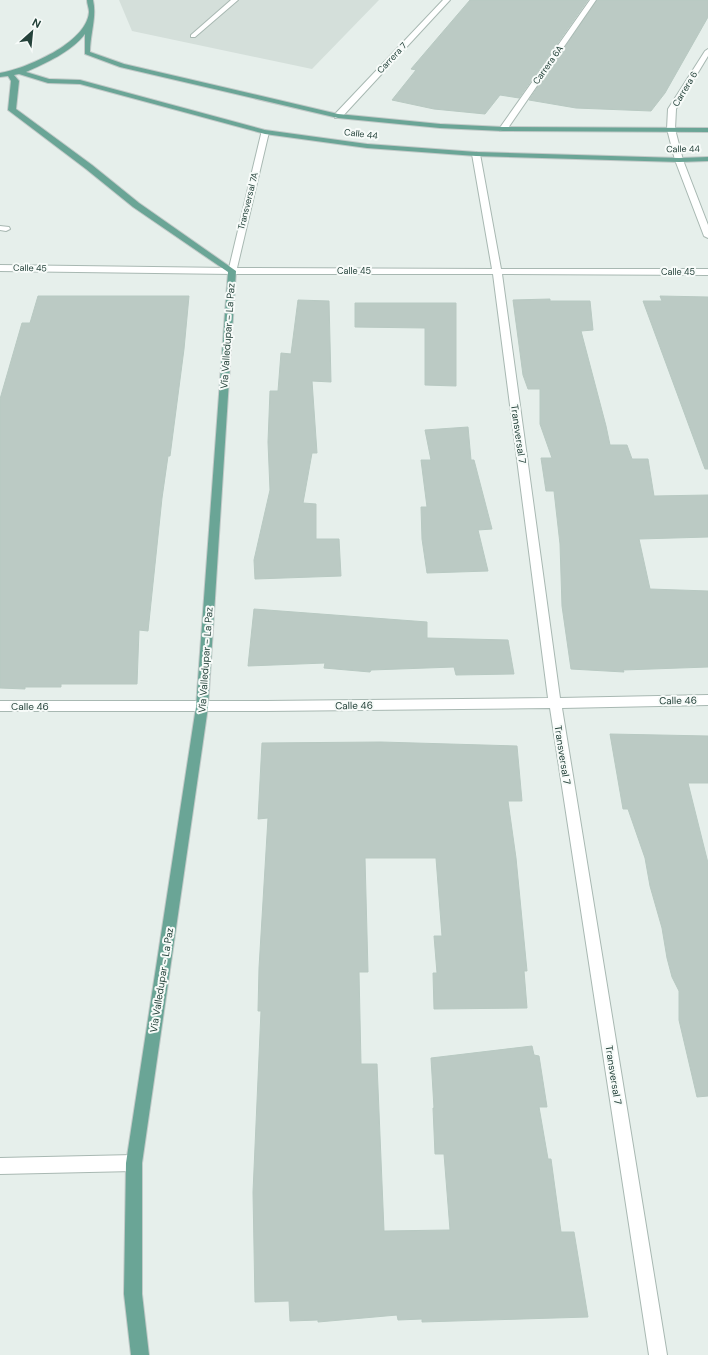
<svg xmlns="http://www.w3.org/2000/svg" width="708" height="1355" viewBox="0 0 708 1355" font-family="'DM Sans',sans-serif">
  <style>
    .built { fill: #d4dfda }
    .building { fill: #bbcac4; stroke: #b8c9c2 }
    .lines { fill: none; stroke-linecap: round; stroke-linejoin: round }
    .minor-casing { stroke: #a8b8b2; stroke-width: 2 }
    .major-casing { stroke: #c2cac8; stroke-width: 2 }
    .minor { fill: #fff; fill-rule: evenodd }
    .major { fill: #6aa596; fill-rule: evenodd }
    .labels { text-anchor: middle; stroke-width: 4; stroke-linejoin: round; paint-order: stroke }
    .far-street-label { font-size: 9px; fill: #24423a; stroke: #f7fbf9 }
    .street-label { font-size: 10px; fill: #24423a; stroke: #f7fbf9 }
  </style>
  <rect width="100%" height="100%" fill="#e6efeb"/>
  <!-- built -->
  <path class="built" d="M 119,0 L 379,0 L 312,69 L 132,31 Z"/>
  <!-- building -->
  <path class="building" d="M 470,0 L 588,0 L 519,98 L 500,95 L 485,114 L 434,109 L 392,100 L 416,70 L 411,69 Z
    M 597,0 L 708,0 L 708,17 L 665,93 L 651,111 L 576,108 L 529,100 Z
    M 38,296 L 189,296 L 184,349 L 170,456 L 168,456 L 162,498 L 148,631 L 139,630 L 137,684 L 61,684 L 61,687 L 25,687 L 25,689 L 0,688 L 0,399 L 22,323 L 30,323 Z
    M 660,296 L 708,297 L 708,469 L 705,469 L 643,301 L 662,301 Z
    M 550,299 L 550,301 L 590,301 L 593,330 L 581,331 L 606,426 L 610,445 L 627,445 L 632,459 L 648,459 L 654,496 L 708,495 L 708,537 L 639,539 L 650,589 L 708,591 L 708,667 L 623,670 L 624,672 L 571,669 L 562,606 L 560,544 L 554,491 L 546,491 L 541,458 L 552,458 L 540,424 L 540,389 L 528,389 L 523,375 L 513,300 Z
    M 298,300 L 329,301 L 331,382 L 312,381 L 317,453 L 312,453 L 303,503 L 316,504 L 316,539 L 339,539 L 341,576 L 255,579 L 254,560 L 270,490 L 268,442 L 270,391 L 278,391 L 281,353 L 291,354 Z
    M 355,303 L 456,303 L 456,386 L 425,385 L 425,328 L 355,327 Z
    M 468,427 L 471,460 L 474,460 L 492,529 L 478,530 L 488,571 L 427,573 L 422,539 L 421,507 L 427,507 L 421,460 L 431,460 L 425,430 Z
    M 254,609 L 427,622 L 427,638 L 508,640 L 514,674 L 456,675 L 454,667 L 371,670 L 370,672 L 324,668 L 325,663 L 248,666 Z
    M 610,734 L 708,736 L 708,783 L 688,783 L 708,863 L 708,1096 L 697,1097 L 679,1020 L 679,991 L 672,977 L 667,958 L 662,928 L 650,886 L 645,858 L 628,809 L 623,809 Z
    M 381,742 L 517,746 L 522,801 L 508,801 L 516,858 L 527,971 L 524,971 L 527,1008 L 434,1009 L 433,973 L 437,973 L 434,936 L 442,936 L 436,858 L 365,858 L 368,972 L 359,972 L 361,1064 L 377,1064 L 384,1231 L 450,1230 L 444,1154 L 435,1154 L 433,1108 L 434,1108 L 431,1058 L 532,1046 L 534,1055 L 539,1056 L 547,1107 L 539,1107 L 548,1159 L 551,1159 L 561,1232 L 574,1232 L 588,1317 L 422,1322 L 422,1319 L 398,1320 L 397,1315 L 318,1322 L 318,1320 L 290,1321 L 289,1301 L 255,1302 L 253,1192 L 261,1011 L 258,1011 L 259,968 L 268,818 L 258,819 L 262,743 Z"/>
  <g class="lines">
    <defs>
      <path id="minor" d="M 231,0 L 238,0 L 195,37 L 191,37 L 191,35 Z
        M 443,0 L 450,0 L 341,118 L 335,118 L 335,114 Z
        M 590,0 L 596,0 L 506,131 L 500,131 L 499,129 Z
        M 708,49 L 708,56 L 676,109 L 675,129 L 683,160 L 708,225 L 708,238 L 704,236 L 675,160 L 667,129 L 668,109 L 705,51 Z
        M 262,130 L 265,130 L 269,132 L 237,268 L 492,269 L 472,154 L 476,152 L 480,154 L 501,269 L 708,269 L 708,275 L 502,274 L 560,698 L 708,695 L 708,705 L 562,708 L 667,1355 L 649,1355 L 550,708 L 266,711 L 0,711 L 0,701 L 266,701 L 548,698 L 493,274 L 232,274 L 0,271 L 0,265 L 229,268 Z
        M 0,226 L 9,227 L 10,229 L 6,231 L 0,230 Z
        M 134,1155 L 140,1157 L 142,1163 L 140,1169 L 134,1171 L 0,1174 L 0,1158 Z"/>
      <path id="major" d="M 87,0 L 93,0 C 97,17 90,34 90,52 L 124,64 L 338,114 L 440,124 L 503,127 L 708,128 L 708,132 L 503,131 L 440,128 L 338,118 L 120,67 L 85,54 L 85,34 C 71,52 46,63 26,72 L 49,79 L 80,80 L 265,130 L 367,144 L 476,152 L 679,158 L 708,157 L 708,161 L 679,162 L 476,156 L 367,148 L 265,134 L 80,84 L 48,83 L 19,74 L 14,75 L 19,81 L 16,109 L 92,165 L 139,203 L 236,271 L 208,707 L 142,1163 L 142,1294 L 149,1355 L 131,1355 L 124,1294 L 126,1163 L 196,707 L 228,272 L 133,207 L 86,169 L 8,110 L 11,81 L 8,76 L 0,77 L 0,73 C 25,69 87,43 89,12 C 89,8 87,4 87,0 Z"/>
    </defs>
    <!-- minor casing -->
    <use href="#minor" class="minor-casing"/>
    <!-- major casing -->
    <use href="#major" class="major-casing"/>
    <!-- minor -->
    <use href="#minor" class="minor"/>
    <!-- major -->
    <use href="#major" class="major"/>
  </g>
  <g class="labels">
    <!-- far-street labels -->
    <g class="far-street-label">
      <text transform="translate(392 58) rotate(-47)" y="3">Carrera 7</text>
      <text transform="translate(548 65) rotate(-55)" y="3">Carrera 6A</text>
      <text transform="translate(685 89) rotate(-59)" y="3">Carrera 6</text>
      <text transform="translate(361 134) rotate(7)" y="3">Calle 44</text>
      <text transform="translate(683 149) rotate(-1)" y="3">Calle 44</text>
      <text transform="translate(248 201) rotate(-76)" y="3">Transversal 7A</text>
      <text transform="translate(30 268) rotate(1)" y="3">Calle 45</text>
      <text x="354" y="274">Calle 45</text>
      <text x="678" y="275">Calle 45</text>
    </g>
    <!-- street labels -->
    <g class="street-label">
      <text transform="translate(227 336) rotate(-86)" y="4">Vía Valledupar - La Paz</text>
      <text transform="translate(519 434) rotate(82)" y="4">Transversal 7</text>
      <text transform="translate(205 660) rotate(-86)" y="4">Vía Valledupar - La Paz</text>
      <text transform="translate(678 700) rotate(-1)" y="4">Calle 46</text>
      <text transform="translate(354 705) rotate(-1)" y="4">Calle 46</text>
      <text x="30" y="710">Calle 46</text>
      <text transform="translate(563 755) rotate(81)" y="4">Transversal 7</text>
      <text transform="translate(161 980) rotate(-81)" y="4">Vía Valledupar - La Paz</text>
      <text transform="translate(614 1075) rotate(81)" y="4">Transversal 7</text>
    </g>
  </g>
  <!-- north arrow -->
  <g transform="translate(32 32) rotate(27)" stroke="#f7fbf9" stroke-width="3" paint-order="stroke">
  <path d="M0-3L7 15L0 10L-7 15Z" fill="#24423a"/>
  <text y="-6" font-size="11" font-weight="bold" text-anchor="middle" fill="#24423a">N</text>
  </g>
</svg>
